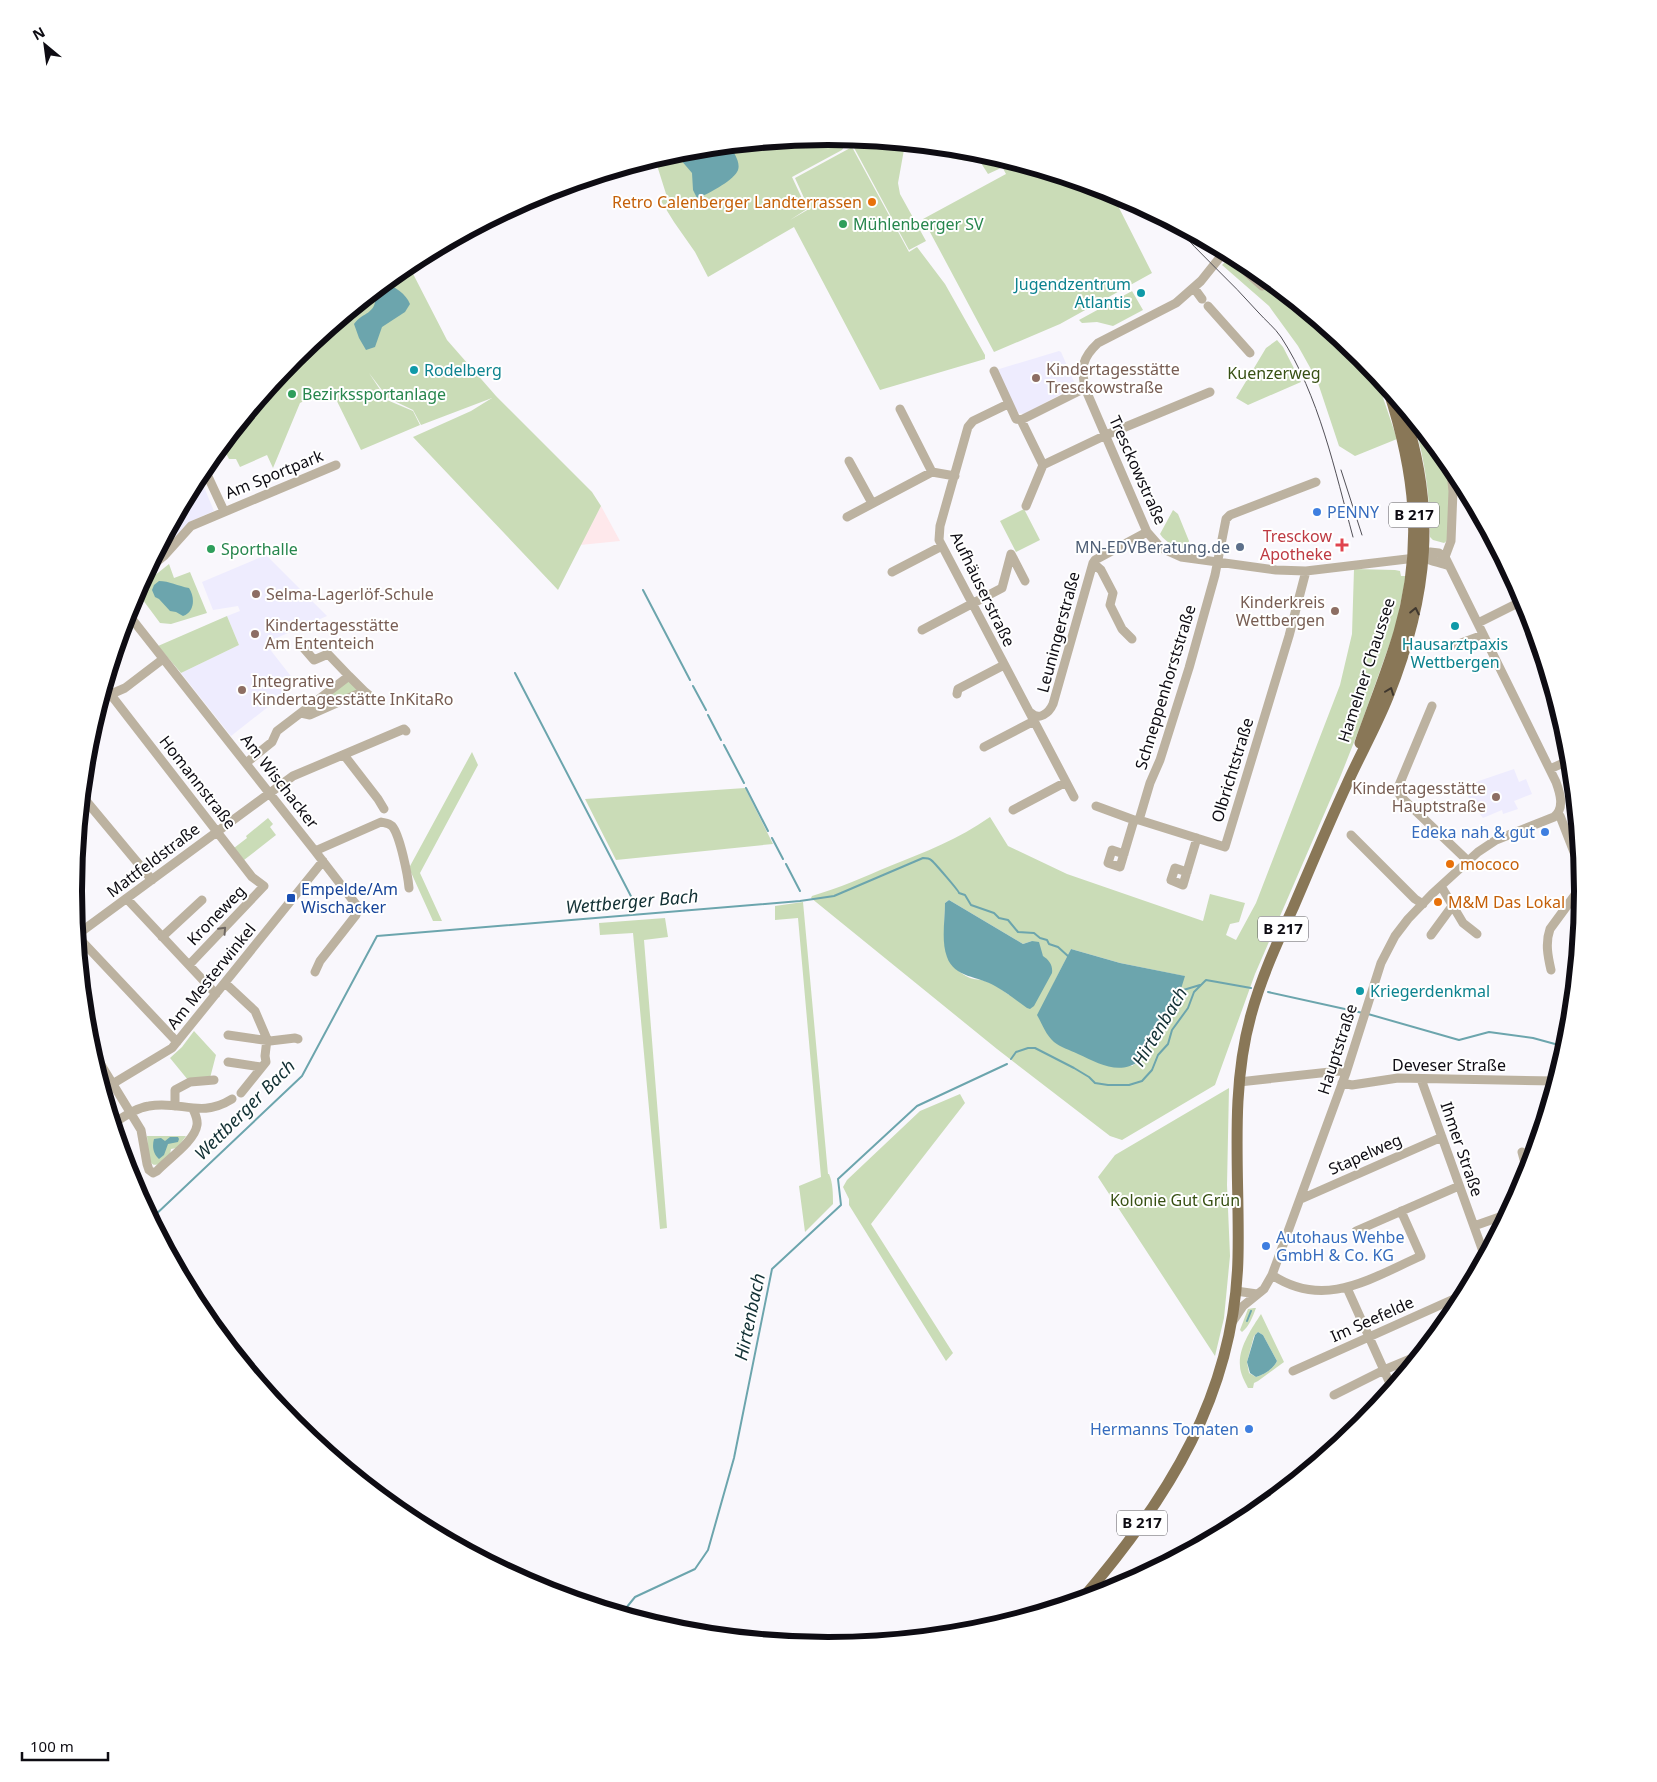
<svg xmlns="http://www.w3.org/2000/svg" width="1657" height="1782" viewBox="0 0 1657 1782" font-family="'Noto Sans',sans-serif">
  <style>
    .industrial { fill: #fee8eb }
    .education { fill: #eeecfe }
    .green { fill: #cadcb7; fill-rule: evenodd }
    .water { fill: #6ca5ad }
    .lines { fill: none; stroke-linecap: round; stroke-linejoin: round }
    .stream { stroke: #6ca5ad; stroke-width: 2 }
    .minor { stroke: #bcb2a0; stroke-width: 9 }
    .major { stroke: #897757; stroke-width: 11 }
    .tram { stroke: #525057; stroke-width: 1 }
    .oneway { stroke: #3f372e }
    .oneway2 { stroke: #6e6761 }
    .food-dot { fill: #e8710a; stroke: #fff; stroke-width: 2 }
    .leisure-dot { fill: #2e9e5b; stroke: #fff; stroke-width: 2 }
    .culture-dot { fill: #0f9aa8; stroke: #fff; stroke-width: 2 }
    .education-dot { fill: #8d6e63; stroke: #fff; stroke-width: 2 }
    .shop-dot { fill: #3f7fe0; stroke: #fff; stroke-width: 2 }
    .health-dot { fill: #e0444e; stroke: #fff; stroke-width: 2 }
    .service-dot { fill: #5c6f8a; stroke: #fff; stroke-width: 2 }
    .transit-dot { fill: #1a4fb4; stroke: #fff; stroke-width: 2 }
    .labels { text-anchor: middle; stroke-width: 4; stroke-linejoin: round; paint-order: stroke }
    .shield { fill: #fff; stroke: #56555a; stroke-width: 1 }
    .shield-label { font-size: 15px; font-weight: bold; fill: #0e0c13 }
    .food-label { font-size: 16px; fill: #c56008; stroke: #fff; text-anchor: start }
    .leisure-label { font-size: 16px; fill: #27864d; stroke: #fff; text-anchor: start }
    .culture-label { font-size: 16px; fill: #0d838f; stroke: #fff; text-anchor: start }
    .education-label { font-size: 16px; fill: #785e54; stroke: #fff; text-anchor: start }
    .park-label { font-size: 16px; fill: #375013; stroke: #fff }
    .street-label { font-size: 16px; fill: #0e0c13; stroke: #fff }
    .shop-label { font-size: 16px; fill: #366cbe; stroke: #fff; text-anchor: start }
    .health-label { font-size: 16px; fill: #be3a42; stroke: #fff; text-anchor: end }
    .service-label { font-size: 16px; fill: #4e5e75; stroke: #fff; text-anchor: end }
    .transit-label { font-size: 16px; fill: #164399; stroke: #fff; text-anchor: start }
    .water-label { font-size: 18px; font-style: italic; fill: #133135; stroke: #fff }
    .rim { fill: none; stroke: #0e0c13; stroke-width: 6 }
  </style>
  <rect width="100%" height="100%" fill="#f9f7fc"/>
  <!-- industrial -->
  <path class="industrial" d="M 601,506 L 620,541 L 580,545 Z"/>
  <!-- education -->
  <path class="education" d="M 1059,351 L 1061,352 L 1076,386 L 1024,414 L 1018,413 L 996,370 Z
    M 199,475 L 214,511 L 189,522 L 155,558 Z
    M 266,555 L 327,616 L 265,643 L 297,684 L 231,736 L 181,673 L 239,645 L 227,616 L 240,611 L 238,606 L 213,610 L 202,582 Z
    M 1514,769 L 1519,782 L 1526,779 L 1532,794 L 1514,801 L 1518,809 L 1503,814 L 1502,810 L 1483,818 L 1470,801 L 1464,786 Z"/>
  <!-- green -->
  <path class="green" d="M 829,136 L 850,138 L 842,150 L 792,177 L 807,209 L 790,220 L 809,209 L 795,178 L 852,147 L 909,252 L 917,247 L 945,284 L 985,355 L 985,359 L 880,390 L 794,227 L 708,277 L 695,252 L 674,222 L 661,201 L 667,197 L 655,159 L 682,151 Z
    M 854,139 L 905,144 L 898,183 L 900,194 L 926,241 L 909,250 L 852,144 Z
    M 951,152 L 987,154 L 1001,158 L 997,160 L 1001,168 L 988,174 L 981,163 L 949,158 Z
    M 1003,159 L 1111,192 L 1152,273 L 1060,324 L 994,352 L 923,219 L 1006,174 L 999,161 Z
    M 1230,257 L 1264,287 L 1272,283 L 1362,358 L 1374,371 L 1397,439 L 1355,456 L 1339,446 L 1317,380 L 1298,346 L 1269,306 L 1222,265 Z
    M 408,264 L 447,340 L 496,396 L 592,492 L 601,506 L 558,590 L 413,437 L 471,411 L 492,398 L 421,425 L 413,410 L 388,398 L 369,373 L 387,400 L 413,411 L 420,425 L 361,450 L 330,387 L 300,403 L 273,468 L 267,455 L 240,467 L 236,459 L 229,459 L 222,446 L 295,357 Z
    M 1132,291 L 1143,310 L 1113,326 L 1097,322 L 1082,323 L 1079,320 Z
    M 1277,340 L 1283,347 L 1301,382 L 1248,405 L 1236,398 L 1266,348 Z
    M 1412,418 L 1450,464 L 1448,540 L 1444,543 L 1433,540 L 1430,537 C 1430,496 1425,457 1412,418 Z
    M 1024,509 L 1040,540 L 1016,552 L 1000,521 Z
    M 1173,510 L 1178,514 L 1189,541 L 1186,549 C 1176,547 1166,543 1160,534 Z
    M 169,564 L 174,578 L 190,572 L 207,613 L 171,624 L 160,623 L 137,592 L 139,588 Z
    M 1354,569 L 1395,570 L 1400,571 L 1401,576 L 1406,576 L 1396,626 L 1360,727 L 1341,775 L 1255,974 L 1215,1085 L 1122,1140 L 1110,1136 L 997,1049 L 811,898 L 812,896 C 839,888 864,877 890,866 C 925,852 959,839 990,817 L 1008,846 L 1067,874 L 1203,921 L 1210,894 L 1245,903 L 1239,922 L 1230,924 L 1226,935 L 1236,940 L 1256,903 L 1340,685 L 1352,634 ZM 949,900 L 1023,944 L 1032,941 L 1043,956 L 1009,995 C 1002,990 994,983 985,981 C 980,979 975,980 970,978 C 937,963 945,933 945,903 ZM 1071,949 L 1120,963 L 1184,976 L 1176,1005 L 1139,1061 L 1132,1066 L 1038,1015 Z
    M 227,616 L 239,645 L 181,673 L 158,646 Z
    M 349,679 L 358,688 L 357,692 L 310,713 L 309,710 Z
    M 472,752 L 478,765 L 420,873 L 442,921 L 433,921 L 409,868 Z
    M 745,788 L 773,844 L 616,860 L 585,799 Z
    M 268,818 L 273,824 L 270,827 L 276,835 L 244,860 L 234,848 L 247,838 L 246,836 Z
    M 803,902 L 828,1174 L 829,1174 C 833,1183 833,1194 833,1204 L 805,1232 L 799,1186 L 821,1177 L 798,918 L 775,920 L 775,906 Z
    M 665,918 L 668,937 L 644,940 L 667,1228 L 660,1229 L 633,933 L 600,935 L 599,923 Z
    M 194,1031 L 216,1055 L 210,1078 L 188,1080 L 170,1058 L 182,1047 Z
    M 1229,1088 L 1227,1185 L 1230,1256 L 1224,1318 L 1215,1356 L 1098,1177 L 1115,1155 Z
    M 960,1094 L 965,1103 L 871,1224 L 953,1353 L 946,1361 L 849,1205 L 849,1199 L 843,1187 L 847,1180 L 920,1111 Z
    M 147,1136 L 186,1136 L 177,1148 L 171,1149 L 170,1155 C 147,1178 149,1156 147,1136 Z
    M 1254,1308 L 1256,1308 C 1253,1316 1249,1327 1242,1332 L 1240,1330 L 1248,1309 Z
    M 1261,1314 L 1284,1362 L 1258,1381 L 1254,1383 L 1253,1388 L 1248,1388 C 1245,1382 1240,1373 1240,1366 C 1238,1348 1252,1328 1261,1314 ZM 1258,1332 L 1263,1335 L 1277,1361 C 1273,1369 1264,1375 1256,1377 L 1249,1373 L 1247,1362 L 1254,1336 Z"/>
  <!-- water -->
  <path class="water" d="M 730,146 C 734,153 742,164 737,172 C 732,181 707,195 697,198 L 693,190 L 692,173 L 680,159 L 678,152 Z
    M 384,284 C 395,286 406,294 410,304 L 405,312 L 382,327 L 375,347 L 366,350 L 359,338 L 354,324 C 363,311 377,316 376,291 Z
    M 159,581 C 169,581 178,586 189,588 C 195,597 195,612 183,616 L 176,612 L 170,611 L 159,599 L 155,597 L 152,590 L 154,585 Z
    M 949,900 L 1023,944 L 1032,941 L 1039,942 L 1043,956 C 1049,960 1053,965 1052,973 L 1034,1006 L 1030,1009 L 1027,1008 C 1017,1001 1006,992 995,986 C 979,976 954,978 947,957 C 941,941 945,920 945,903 Z
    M 1071,949 L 1120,963 L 1185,976 L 1176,1005 L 1139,1061 C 1119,1076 1098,1063 1078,1054 C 1070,1050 1060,1047 1054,1042 C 1046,1035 1042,1024 1037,1015 Z
    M 170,1137 L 178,1137 L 179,1139 L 178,1142 L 168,1144 L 164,1155 L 159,1159 C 153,1154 152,1146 154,1139 L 161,1138 L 165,1141 Z
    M 1258,1332 L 1263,1335 L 1277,1361 C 1273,1369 1264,1375 1256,1377 L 1250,1373 L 1247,1362 L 1255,1335 Z"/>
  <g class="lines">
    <!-- stream -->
    <path class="stream" d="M 643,590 L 690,680
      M 515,673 L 635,904
      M 693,686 L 706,710
      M 708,715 L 721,740
      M 724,745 L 744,783
      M 746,788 L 768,831
      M 772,838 L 783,859
      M 786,864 L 800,891
      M 1180,991 L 1200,985
      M 1268,992 L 1363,1013
      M 1368,1014 L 1459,1040 L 1489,1032 L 1533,1038 L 1566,1047
      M 1011,1059 L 1016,1052 L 1028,1048 L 1035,1048 L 1074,1068 L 1089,1077 L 1095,1083 L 1108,1085 L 1129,1085 L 1142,1081 L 1152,1070 L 1158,1055 L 1168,1044 L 1172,1030 L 1188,1008 L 1194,992 L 1206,980 L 1251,988
      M 152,1218 L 302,1076 L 377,936 L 800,901 L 834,896 L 923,858 C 926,858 929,858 931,860 C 933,861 959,891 959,893 L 965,895 L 971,905 L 994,913 L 999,918 L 1008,920 L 1018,932 L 1034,933 L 1040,938 L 1047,940 L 1049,944 L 1058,947 L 1069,957
      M 1247,1321 L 1251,1311
      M 622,1613 L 635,1597 L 695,1569 L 708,1550 L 734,1458 L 772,1269 L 841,1205 L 838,1179 L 917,1106 L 1007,1064"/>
    <!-- minor -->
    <path class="minor" d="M 902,143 L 910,146
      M 1225,251 L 1201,281 L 1176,303 L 1098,343 C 1082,358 1081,367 1085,388 L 1147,532 L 1161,548 L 1181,557 L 1276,570 L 1306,571 L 1424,557 L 1430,552 L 1439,553 L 1445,557 L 1556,782 C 1560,793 1565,808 1554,817 L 1496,840 L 1478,852 L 1432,894 L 1408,919 L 1395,936 L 1381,963 L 1346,1073 L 1272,1275 L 1264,1289 L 1243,1306 L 1231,1324
      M 1224,252 L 1262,286 L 1270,282
      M 1194,288 L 1202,299
      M 1208,306 L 1250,353
      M 994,371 L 1016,419 L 1021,420 L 1085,388
      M 1008,404 L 973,421 L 968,427 L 940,526 L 939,540 L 1074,797
      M 900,409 L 932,472
      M 1021,420 L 1043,465
      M 849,461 L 872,503
      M 204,468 L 224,511
      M 1026,506 L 1043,465 L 1106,435 L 1210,392
      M 847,517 L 932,472 L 955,476
      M 1424,557 C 1431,562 1440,562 1449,566
      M 1445,557 L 1451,541 L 1453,491 L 1450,464
      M 1093,563 L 1101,570 L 1113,593 L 1110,605 L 1122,629 L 1132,639
      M 150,567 L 164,556 L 191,526 L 336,465
      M 892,572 L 942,546
      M 128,614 L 315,851 L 358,907 L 356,915 L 320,961 L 315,972
      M 1478,623 L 1524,600
      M 922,630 L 1002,588 L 1011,554 L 1025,581
      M 301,645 L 314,660 L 328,654 L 349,676
      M 1456,645 L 1483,635
      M 364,691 L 376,701
      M 957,694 L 958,689 L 1004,665
      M 111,695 L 252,877 L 264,886 L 189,965
      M 102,698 L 125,688 L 163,659
      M 1432,706 L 1397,790 L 1401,797 L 1468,861
      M 1031,713 C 1039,721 1049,713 1053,704 L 1093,563 L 1095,560 L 1147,532
      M 984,747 L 1034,721
      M 344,755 L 378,799 L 384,809
      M 246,763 L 272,742 L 277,731 L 349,676 L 364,691 L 310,715 L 301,713
      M 1550,769 L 1570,760
      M 83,793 L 87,802 L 152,880
      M 1096,806 L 1134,820 L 1139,820 L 1225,847 L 1289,636 L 1306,571
      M 1013,810 L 1066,782
      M 1557,814 L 1560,816 L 1581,870
      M 1139,820 L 1150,783 L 1160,760 L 1189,668 L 1215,575 L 1226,519 L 1230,515 L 1316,482
      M 1351,835 L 1415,899 L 1423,904
      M 315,851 L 381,822 C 385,823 389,823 392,826 C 400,835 408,876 409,888
      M 1124,854 L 1112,850 L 1108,863 L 1120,867 L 1134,820
      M 1187,872 L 1175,868 L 1171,880 L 1183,885 L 1197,838
      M 1441,886 L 1463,923 L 1477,934
      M 127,899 L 216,994
      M 78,934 L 293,776 L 404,729 L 406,731
      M 1431,935 L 1453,905
      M 78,937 L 177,1042
      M 162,937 L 202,900
      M 1551,970 C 1548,957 1545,943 1550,929 L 1583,884
      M 225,983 L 255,1011 L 267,1039 L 265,1056 L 266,1062 L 241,1093
      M 228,1035 L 270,1041 L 295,1038 L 298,1039
      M 92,1050 L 141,1130 L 147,1164 L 149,1170 L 153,1173 L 157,1171 C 168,1159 195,1141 197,1125 C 198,1119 195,1114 193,1109
      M 228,1062 L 261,1067
      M 1421,1079 L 1485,1257
      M 1239,1082 L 1339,1071 L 1346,1073
      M 1342,1083 L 1352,1085 L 1398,1078 L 1556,1081
      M 104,1089 L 172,1048 L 323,861
      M 175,1106 L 175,1090 L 190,1082 L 214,1080
      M 114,1123 C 125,1116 136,1108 149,1106 C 181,1100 200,1119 232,1099
      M 1522,1152 L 1528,1174
      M 1301,1199 L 1442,1137
      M 1474,1226 L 1508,1214
      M 1356,1231 L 1459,1186
      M 1272,1275 C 1325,1310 1371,1278 1421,1256 L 1401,1211
      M 1347,1288 L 1392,1388
      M 1236,1291 L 1257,1294
      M 1293,1371 L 1465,1294
      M 1334,1395 L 1384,1370 L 1420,1355"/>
    <!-- major -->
    <path class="major" d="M 1360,743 C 1373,706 1388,669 1399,632 C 1424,546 1415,472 1388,389
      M 1082,1599 C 1168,1499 1235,1394 1238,1257 C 1240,1177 1229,1094 1251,1015 C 1261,978 1277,943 1293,908 C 1311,866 1328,825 1347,784 C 1360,755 1376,727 1388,697 C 1428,597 1438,507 1401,404"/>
    <!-- tram -->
    <path class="tram" d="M 1174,224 C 1200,255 1231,281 1258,312 C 1265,320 1275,328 1281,337 C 1319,395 1335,471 1353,537
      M 1341,470 L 1362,535"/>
  </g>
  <!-- one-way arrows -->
  <defs><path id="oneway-chevron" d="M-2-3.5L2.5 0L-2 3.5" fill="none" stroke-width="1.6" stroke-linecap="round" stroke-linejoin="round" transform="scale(1.25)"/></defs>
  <g class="oneway">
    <use href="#oneway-chevron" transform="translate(1415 611) rotate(-78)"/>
    <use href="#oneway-chevron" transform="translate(1390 691) rotate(-69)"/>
  </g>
  <use class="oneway2" href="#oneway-chevron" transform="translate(223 930) rotate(-47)"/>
  <!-- markers -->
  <g class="food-dot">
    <circle cx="872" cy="202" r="5"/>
    <circle cx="1450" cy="864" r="5"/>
    <circle cx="1438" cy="902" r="5"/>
  </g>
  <g class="leisure-dot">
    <circle cx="843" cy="224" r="5"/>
    <circle cx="292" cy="394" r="5"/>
    <circle cx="211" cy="549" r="5"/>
  </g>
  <g class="culture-dot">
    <circle cx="1141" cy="293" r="5"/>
    <circle cx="414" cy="370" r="5"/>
    <circle cx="1455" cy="626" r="5"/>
    <circle cx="1360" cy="991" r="5"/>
  </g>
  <g class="education-dot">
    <circle cx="1036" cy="378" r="5"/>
    <circle cx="256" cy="594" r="5"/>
    <circle cx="1335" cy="611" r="5"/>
    <circle cx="255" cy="634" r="5"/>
    <circle cx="242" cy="690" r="5"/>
    <circle cx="1496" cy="797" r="5"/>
  </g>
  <g class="shop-dot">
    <circle cx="1317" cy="512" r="5"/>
    <circle cx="1545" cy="832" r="5"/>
    <circle cx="1266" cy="1246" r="5"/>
    <circle cx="1249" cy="1429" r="5"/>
  </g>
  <path class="health-dot" d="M1339.5 537.5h5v5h5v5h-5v5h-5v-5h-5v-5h5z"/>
  <circle class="service-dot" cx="1240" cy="547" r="5"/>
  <rect class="transit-dot" x="286" y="893" width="10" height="10" rx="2.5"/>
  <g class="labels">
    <!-- shield labels -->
    <g class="shield">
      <rect x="1389" y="502.5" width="50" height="25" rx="4"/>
      <rect x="1258" y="916.5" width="50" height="25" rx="4"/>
      <rect x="1117" y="1510.5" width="50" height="25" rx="4"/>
    </g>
    <g class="shield-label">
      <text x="1414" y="520">B 217</text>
      <text x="1283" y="934">B 217</text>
      <text x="1142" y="1528">B 217</text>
    </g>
    <!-- food labels -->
    <g class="food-label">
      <text x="862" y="208" text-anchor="end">Retro Calenberger Landterrassen</text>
      <text x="1460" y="870">mococo</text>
      <text x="1448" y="908">M&amp;M Das Lokal</text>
    </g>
    <!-- leisure labels -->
    <g class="leisure-label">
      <text x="853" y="230">Mühlenberger SV</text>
      <text x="302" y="400">Bezirkssportanlage</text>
      <text x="221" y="555">Sporthalle</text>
    </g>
    <!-- culture labels -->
    <g class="culture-label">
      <text x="1131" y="290" text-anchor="end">Jugendzentrum<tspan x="1131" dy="18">Atlantis</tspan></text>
      <text x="424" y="376">Rodelberg</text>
      <text x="1455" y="650" text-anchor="middle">Hausarztpaxis<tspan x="1455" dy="18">Wettbergen</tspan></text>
      <text x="1370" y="997">Kriegerdenkmal</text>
    </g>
    <!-- education labels -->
    <g class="education-label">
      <text x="1046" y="375">Kindertagesstätte<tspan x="1046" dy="18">Tresckowstraße</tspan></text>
      <text x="266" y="600">Selma-Lagerlöf-Schule</text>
      <text x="1325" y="608" text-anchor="end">Kinderkreis<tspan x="1325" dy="18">Wettbergen</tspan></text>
      <text x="265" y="631">Kindertagesstätte<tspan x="265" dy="18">Am Ententeich</tspan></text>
      <text x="252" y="687">Integrative<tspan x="252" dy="18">Kindertagesstätte InKitaRo</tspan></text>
      <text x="1486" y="794" text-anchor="end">Kindertagesstätte<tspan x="1486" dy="18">Hauptstraße</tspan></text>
    </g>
    <!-- park labels -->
    <g class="park-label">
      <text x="1274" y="379">Kuenzerweg</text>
      <text x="1175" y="1206">Kolonie Gut Grün</text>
    </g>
    <!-- street labels -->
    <g class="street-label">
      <text transform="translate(1138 470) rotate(66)" y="6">Tresckowstraße</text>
      <text transform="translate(274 474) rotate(-22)" y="6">Am Sportpark</text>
      <text transform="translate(983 589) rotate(64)" y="6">Aufhäuserstraße</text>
      <text transform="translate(1058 632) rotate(-75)" y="6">Leuningerstraße</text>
      <text transform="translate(1366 670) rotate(-72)" y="6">Hamelner Chaussee</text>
      <text transform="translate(1165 687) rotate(-73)" y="6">Schneppenhorststraße</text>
      <text transform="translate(1232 770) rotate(-73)" y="6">Olbrichtstraße</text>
      <text transform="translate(280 781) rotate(52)" y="6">Am Wischacker</text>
      <text transform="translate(198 782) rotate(52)" y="6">Homannstraße</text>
      <text transform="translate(153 860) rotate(-37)" y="6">Mattfeldstraße</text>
      <text transform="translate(216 915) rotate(-46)" y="6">Kroneweg</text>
      <text transform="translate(211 976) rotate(-51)" y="6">Am Mesterwinkel</text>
      <text transform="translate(1337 1049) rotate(-72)" y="6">Hauptstraße</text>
      <text x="1449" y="1071">Deveser Straße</text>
      <text transform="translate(1462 1149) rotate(71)" y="6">Ihmer Straße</text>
      <text transform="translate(1365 1154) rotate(-24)" y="6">Stapelweg</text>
      <text transform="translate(1372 1319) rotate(-24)" y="6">Im Seefelde</text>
    </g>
    <!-- shop labels -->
    <g class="shop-label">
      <text x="1327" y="518">PENNY</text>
      <text x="1535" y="838" text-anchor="end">Edeka nah &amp; gut</text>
      <text x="1276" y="1243">Autohaus Wehbe<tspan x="1276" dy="18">GmbH &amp; Co. KG</tspan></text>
      <text x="1239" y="1435" text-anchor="end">Hermanns Tomaten</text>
    </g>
    <!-- health labels -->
    <g class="health-label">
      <text x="1332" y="542">Tresckow<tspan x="1332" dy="18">Apotheke</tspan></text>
    </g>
    <!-- service labels -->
    <g class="service-label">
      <text x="1230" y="553">MN-EDVBeratung.de</text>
    </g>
    <!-- transit labels -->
    <g class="transit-label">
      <text x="301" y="895">Empelde/Am<tspan x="301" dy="18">Wischacker</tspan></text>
    </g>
    <!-- water labels -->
    <g class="water-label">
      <text transform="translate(632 902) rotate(-5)" y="6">Wettberger Bach</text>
      <text transform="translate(1160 1027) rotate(-59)" y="6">Hirtenbach</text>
      <text transform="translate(245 1110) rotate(-45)" y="6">Wettberger Bach</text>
      <text transform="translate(750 1317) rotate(-78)" y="6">Hirtenbach</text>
    </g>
  </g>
  <!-- crop -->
  <path d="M0 0H1657V1782H0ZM82 891a746 746 0 1 1 1492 0a746 746 0 1 1-1492 0Z" fill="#fff" fill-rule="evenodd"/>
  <path class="rim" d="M82 891a746 746 0 1 1 1492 0a746 746 0 1 1-1492 0Z"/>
  <!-- north arrow -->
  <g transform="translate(45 45) rotate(331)" stroke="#ffffff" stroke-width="4" paint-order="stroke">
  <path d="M0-4L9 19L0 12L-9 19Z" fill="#0e0c13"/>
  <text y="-8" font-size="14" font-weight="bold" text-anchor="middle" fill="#0e0c13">N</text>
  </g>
  <!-- scale -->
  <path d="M22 1752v8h86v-8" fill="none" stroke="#0e0c13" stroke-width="2.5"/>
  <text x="30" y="1752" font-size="15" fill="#0e0c13" stroke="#ffffff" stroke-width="4" paint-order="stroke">100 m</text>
</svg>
